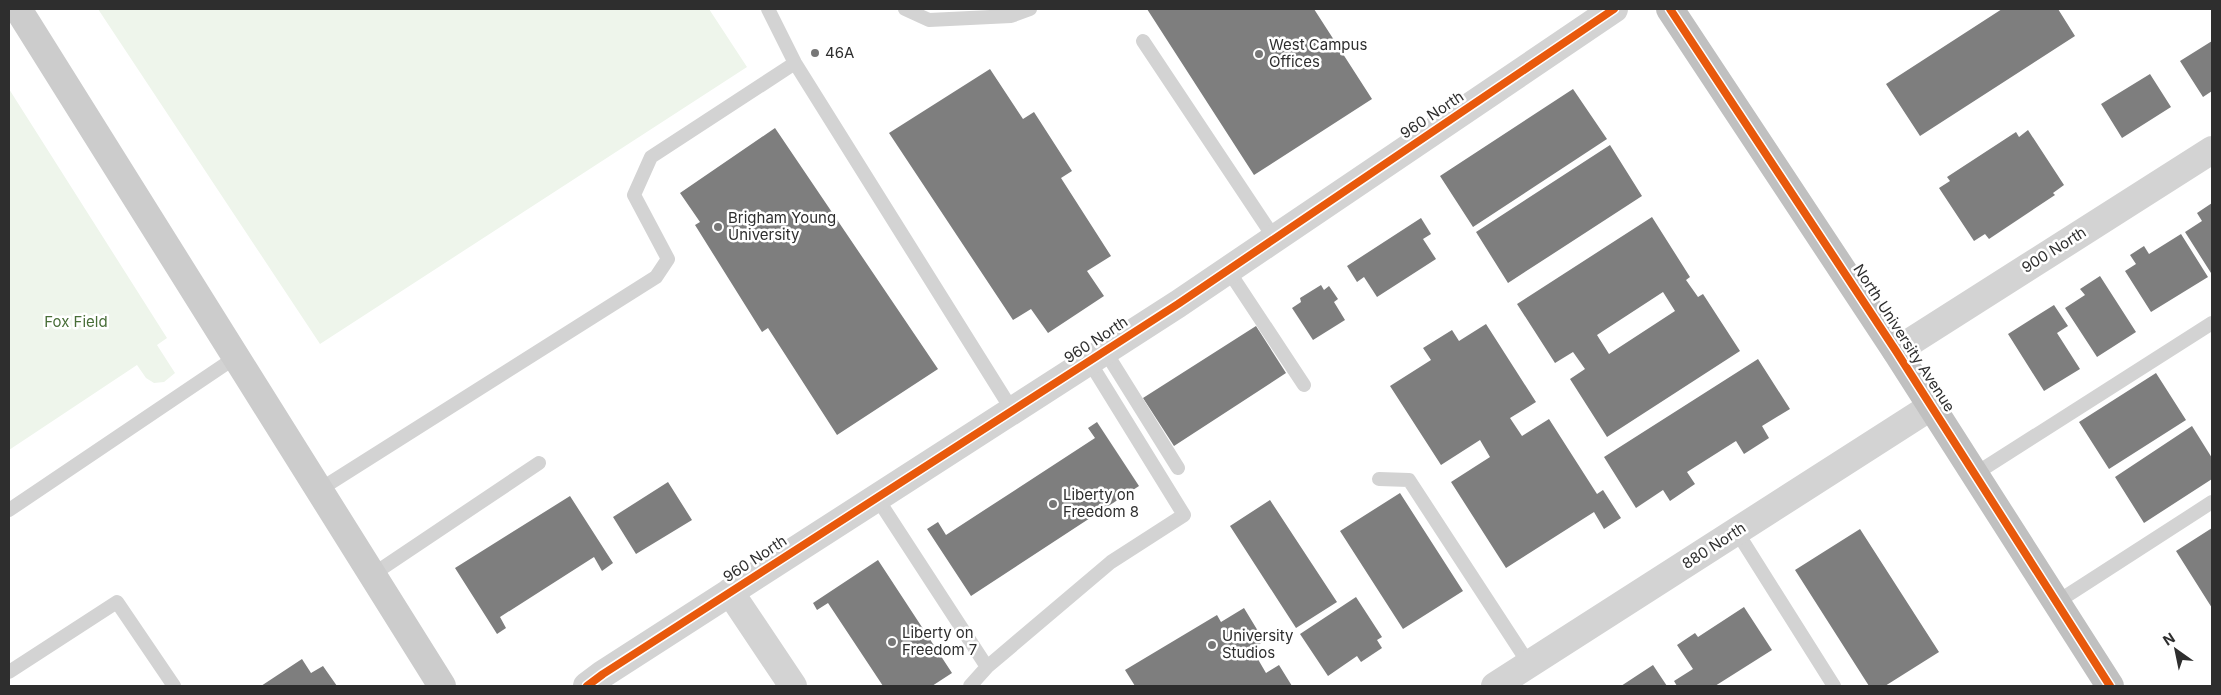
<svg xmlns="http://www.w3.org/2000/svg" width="2221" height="695" viewBox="0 0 2221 695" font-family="Inter,sans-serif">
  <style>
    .green { fill: #eef5eb }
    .building { fill: #7e7e7e; fill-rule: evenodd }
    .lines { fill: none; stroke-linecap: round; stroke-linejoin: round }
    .lane { stroke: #d3d3d3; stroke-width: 14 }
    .street { stroke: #d3d3d3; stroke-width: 28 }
    .secondary { stroke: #ccc; stroke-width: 28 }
    .highway { stroke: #c0c0c0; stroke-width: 28 }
    .cycleway-casing { stroke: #fff; stroke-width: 11 }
    .cycleway { stroke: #e8590c; stroke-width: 8 }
    .poi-dot { fill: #777; stroke: #fff; stroke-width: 2 }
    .labels { text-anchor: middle; stroke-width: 5; stroke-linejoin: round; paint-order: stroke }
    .poi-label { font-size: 15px; fill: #2e2e2e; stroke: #fff; text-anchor: start }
    .street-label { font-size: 15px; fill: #2e2e2e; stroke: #fff }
    .park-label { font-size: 15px; fill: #486e38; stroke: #fff }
  </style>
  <rect width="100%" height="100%" fill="#fff"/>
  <!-- green -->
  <path class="green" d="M 98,9 L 709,9 L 747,67 L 320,344 Z
    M 9,89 L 167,338 L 157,345 L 175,373 L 164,382 L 154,383 L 146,378 L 137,365 L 9,450 Z"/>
  <!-- building -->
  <path class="building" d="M 1147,9 L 1314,9 L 1372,99 L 1254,175 Z
    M 2002,9 L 2058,9 L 2075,36 L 1920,136 L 1886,84 Z
    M 2212,41 L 2212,91 L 2203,97 L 2180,61 Z
    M 990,69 L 1023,119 L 1034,112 L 1072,171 L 1061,178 L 1111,256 L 1087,271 L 1104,296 L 1048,333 L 1031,309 L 1013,320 L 889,133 Z
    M 2150,74 L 2171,107 L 2122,138 L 2101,104 Z
    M 1573,89 L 1607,139 L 1473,227 L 1440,176 Z
    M 775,128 L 938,369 L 837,435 L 768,328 L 762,332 L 695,225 L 700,222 L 680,193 Z
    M 2028,130 L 2064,185 L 2053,193 L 2055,195 L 1989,239 L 1985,234 L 1974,241 L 1939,188 L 1950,181 L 1947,177 L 2016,132 L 2019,137 Z
    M 1610,145 L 1642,196 L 1508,283 L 1476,232 Z
    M 2212,203 L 2212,272 L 2211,273 L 2185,232 L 2202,221 L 2197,213 Z
    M 1652,217 L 1690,277 L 1686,280 L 1698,297 L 1703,294 L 1740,351 L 1607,437 L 1570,379 L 1585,369 L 1573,352 L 1555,363 L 1517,304 ZM 1663,292 L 1675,311 L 1609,354 L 1597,335 Z
    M 1421,218 L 1431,234 L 1423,239 L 1436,259 L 1377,297 L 1364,277 L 1357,282 L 1347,266 Z
    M 2181,234 L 2208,277 L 2151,312 L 2125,271 L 2136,264 L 2130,255 L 2144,246 L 2149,254 Z
    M 2100,276 L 2136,332 L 2097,357 L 2065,308 L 2085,295 L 2080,289 Z
    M 1321,285 L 1324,290 L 1329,286 L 1338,299 L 1334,302 L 1345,320 L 1313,340 L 1292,308 L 1301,302 L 1300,298 Z
    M 2054,305 L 2068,326 L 2057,333 L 2080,369 L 2044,391 L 2008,334 Z
    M 1486,324 L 1536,402 L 1510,418 L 1522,436 L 1549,419 L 1597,494 L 1603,490 L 1621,518 L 1604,529 L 1594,512 L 1506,568 L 1451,482 L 1490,457 L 1480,440 L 1441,465 L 1390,386 L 1431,360 L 1423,348 L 1452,330 L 1459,341 Z
    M 1256,326 L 1286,373 L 1174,446 L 1143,398 Z
    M 1758,359 L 1790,409 L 1762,426 L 1769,438 L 1744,454 L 1736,441 L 1687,472 L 1695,484 L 1670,501 L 1663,490 L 1636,508 L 1604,457 Z
    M 2156,373 L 2186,420 L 2109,469 L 2079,422 Z
    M 1097,422 L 1139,486 L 971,596 L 927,529 L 938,522 L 946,535 L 1095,438 L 1088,428 Z
    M 2192,426 L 2212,458 L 2212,479 L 2144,523 L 2115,477 Z
    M 668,482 L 692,520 L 636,554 L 613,517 Z
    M 1400,493 L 1463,591 L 1403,629 L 1340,531 Z
    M 570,496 L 613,563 L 602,571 L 594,557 L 500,617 L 506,628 L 497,634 L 455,568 Z
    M 1270,500 L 1337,602 L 1296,628 L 1230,526 Z
    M 2212,528 L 2212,608 L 2176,551 Z
    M 1860,529 L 1939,652 L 1885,686 L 1869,686 L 1795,570 Z
    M 878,560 L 952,673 L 932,686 L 883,686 L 828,603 L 817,610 L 813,603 Z
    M 1356,597 L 1382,637 L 1377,640 L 1382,648 L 1361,662 L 1357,656 L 1328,676 L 1300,634 Z
    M 1744,607 L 1772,650 L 1715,686 L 1677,686 L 1674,681 L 1693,669 L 1677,645 L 1695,633 L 1698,637 Z
    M 1244,608 L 1264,641 L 1252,649 L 1266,673 L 1279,665 L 1292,686 L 1135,686 L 1125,670 L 1217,615 L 1221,622 Z
    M 302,659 L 311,673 L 323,666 L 337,686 L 261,686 Z
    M 1653,665 L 1667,686 L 1621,686 Z"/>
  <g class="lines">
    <!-- lane -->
    <path class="lane" d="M 768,9 L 795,63 L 1012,410
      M 905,9 L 929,20 L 1011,16 L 1030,9
      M 1143,41 L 1275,239
      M 1228,270 L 1304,385
      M 1105,351 L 1178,468
      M 1975,474 L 2212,323
      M 1379,479 L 1409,480 L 1529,664
      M 319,490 L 656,277 L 668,259 L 634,195 L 651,157 L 795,63
      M 877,498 L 987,667 L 1111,562 L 1184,515 L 1089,361
      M 9,510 L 236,357
      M 1737,532 L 1834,686
      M 372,575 L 539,463
      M 2057,602 L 2212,502
      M 9,672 L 117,602 L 174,686
      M 970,686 L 987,667"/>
    <!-- street -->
    <path class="street" d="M 1896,351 L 2212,150
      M 730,592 L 793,686
      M 587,686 L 603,674 L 1178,304 L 1614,9
      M 1495,686 L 1932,406"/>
    <!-- secondary -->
    <path class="secondary" d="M 18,9 L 442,686"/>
    <!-- highway -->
    <path class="highway" d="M 1670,9 L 1896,351 L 2110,686"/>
    <defs>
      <path id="cycleway" d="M 1670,9 L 1896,351 L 2110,686
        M 587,686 L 603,674 L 1178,304 L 1614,9"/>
    </defs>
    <!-- cycleway casing -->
    <use href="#cycleway" class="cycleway-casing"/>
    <!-- cycleway -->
    <use href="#cycleway" class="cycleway"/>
  </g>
  <!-- markers -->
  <g class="poi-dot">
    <circle cx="815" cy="53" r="5"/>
    <circle cx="1259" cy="54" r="5"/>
    <circle cx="718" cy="227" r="5"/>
    <circle cx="1053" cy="504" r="5"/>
    <circle cx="892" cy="642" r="5"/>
    <circle cx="1212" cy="645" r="5"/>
  </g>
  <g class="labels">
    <!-- poi labels -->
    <g class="poi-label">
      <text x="1269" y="50">West Campus<tspan x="1269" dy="17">Offices</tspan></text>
      <text x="825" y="58">46A</text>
      <text x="728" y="223">Brigham Young<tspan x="728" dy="17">University</tspan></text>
      <text x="1063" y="500">Liberty on<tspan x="1063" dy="17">Freedom 8</tspan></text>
      <text x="902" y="638">Liberty on<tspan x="902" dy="17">Freedom 7</tspan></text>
      <text x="1222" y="641">University<tspan x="1222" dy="17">Studios</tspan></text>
    </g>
    <!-- street labels -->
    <g class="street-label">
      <text transform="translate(1432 115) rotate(-34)" y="5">960 North</text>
      <text transform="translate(2054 250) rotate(-32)" y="5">900 North</text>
      <text transform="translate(1904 338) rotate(57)" y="5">North University Avenue</text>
      <text transform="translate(1096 340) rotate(-33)" y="5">960 North</text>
      <text transform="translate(1714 546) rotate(-33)" y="5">880 North</text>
      <text transform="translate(755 559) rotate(-33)" y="5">960 North</text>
    </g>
    <!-- park labels -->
    <g class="park-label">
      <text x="76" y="327">Fox Field</text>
    </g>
  </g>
  <!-- border -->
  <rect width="2221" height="695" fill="none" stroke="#2e2e2e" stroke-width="20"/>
  <!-- north arrow -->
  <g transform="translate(2176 650) rotate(327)" stroke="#ffffff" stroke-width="4" paint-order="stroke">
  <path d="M0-4L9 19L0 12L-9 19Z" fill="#2e2e2e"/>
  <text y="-8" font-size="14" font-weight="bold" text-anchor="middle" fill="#2e2e2e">N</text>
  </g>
</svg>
